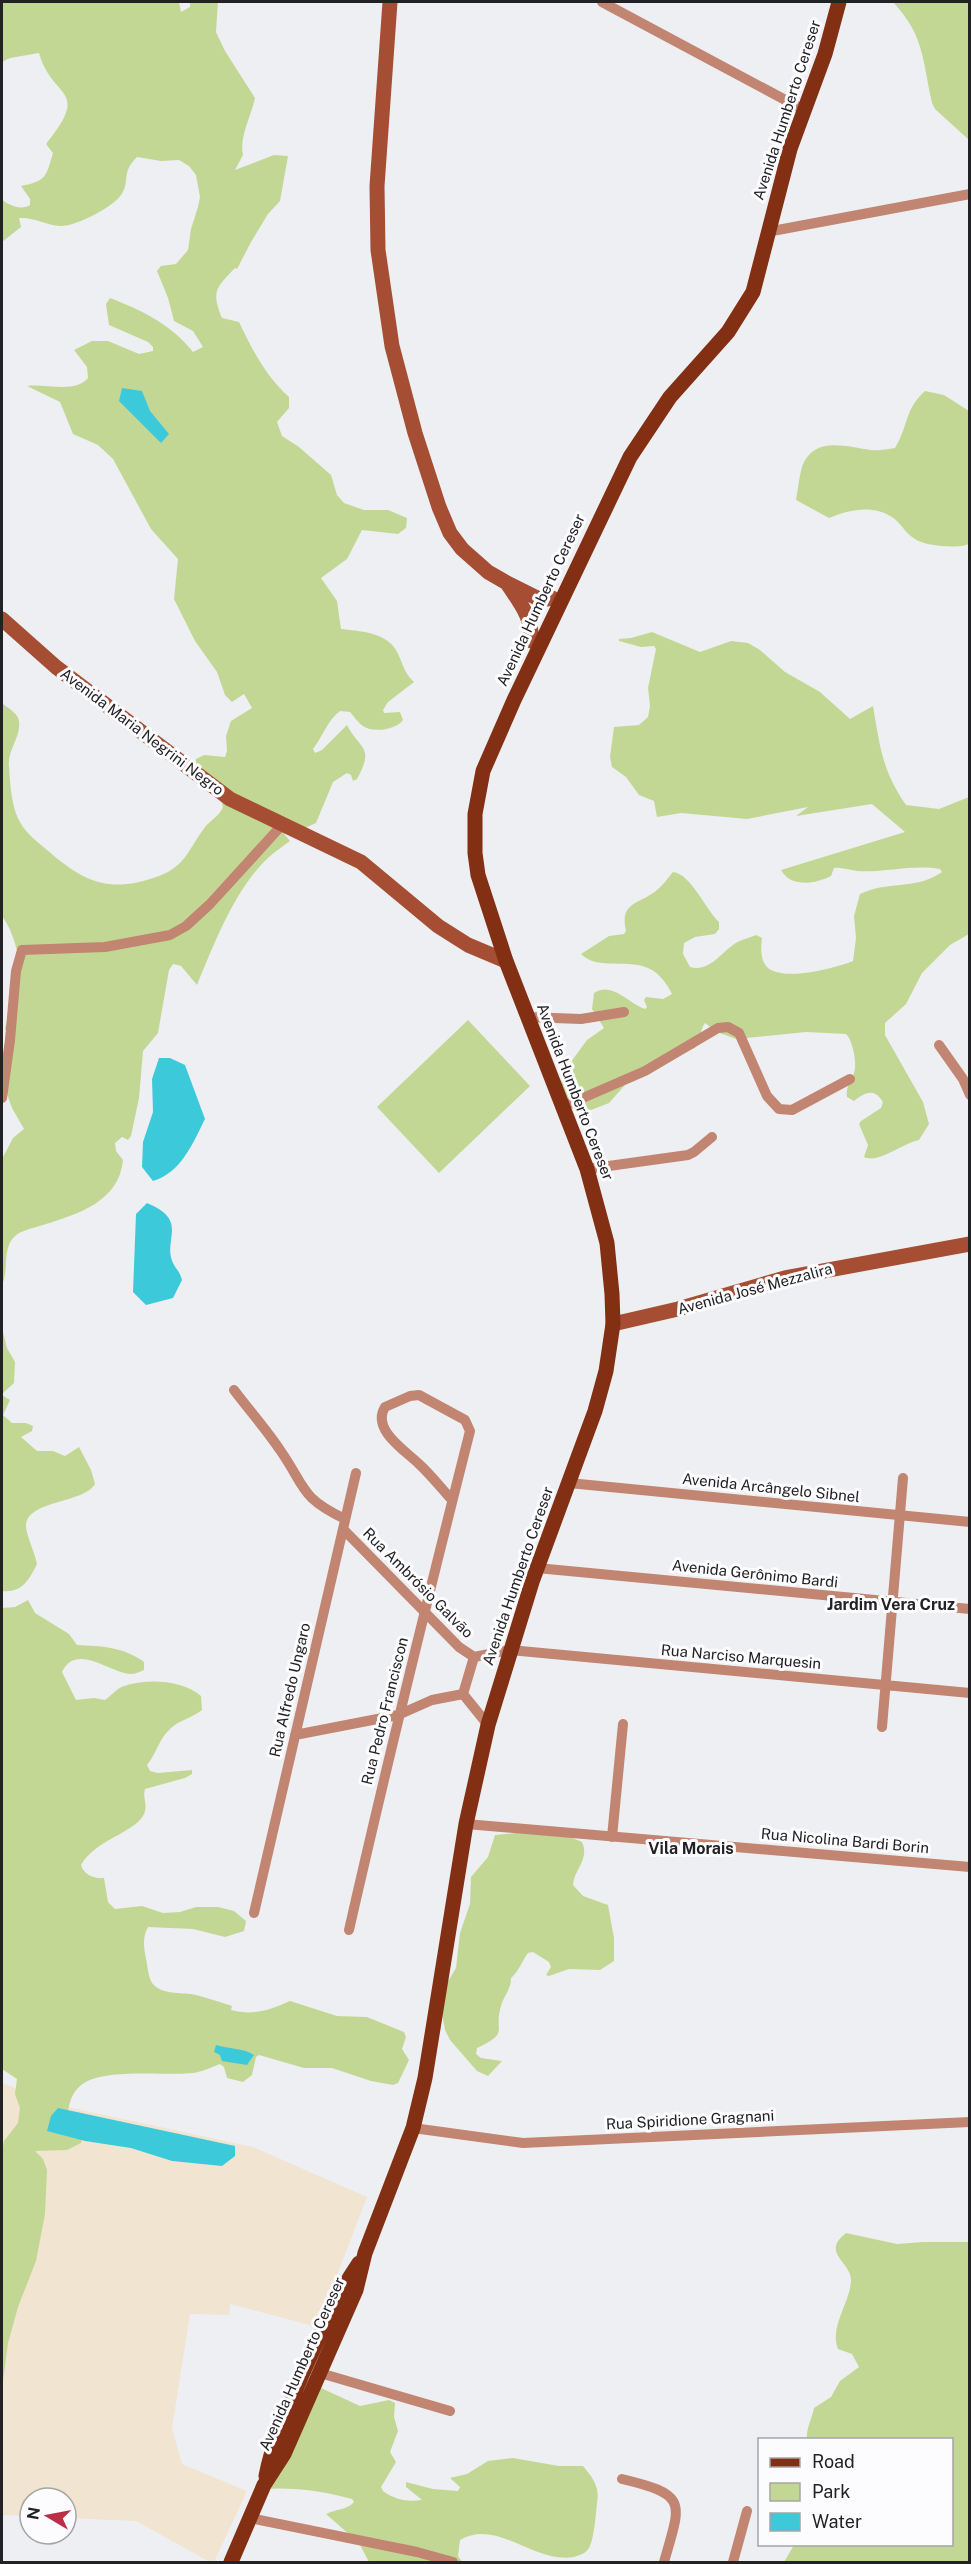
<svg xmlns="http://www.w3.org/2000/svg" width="971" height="2564" viewBox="0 0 971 2564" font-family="'Public Sans',sans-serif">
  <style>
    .industrial { fill: #f1e4d0 }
    .green { fill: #c3d794 }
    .water { fill: #3ccadb }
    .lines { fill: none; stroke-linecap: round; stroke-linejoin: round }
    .street { stroke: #c18572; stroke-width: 10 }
    .secondary { stroke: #a54e33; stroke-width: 15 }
    .primary { stroke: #822f13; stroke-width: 15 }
    .labels { text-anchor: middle; stroke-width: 6; stroke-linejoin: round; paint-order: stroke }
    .street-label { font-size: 15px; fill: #222224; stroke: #fcfcff }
    .neighbourhood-label { font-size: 16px; font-weight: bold; fill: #222224; stroke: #fcfcff }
  </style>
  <rect width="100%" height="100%" fill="#eeeff3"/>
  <!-- industrial -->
  <path class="industrial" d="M 2,2083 L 58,2105 L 253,2147 L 367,2197 L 317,2327 L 230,2304 L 229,2315 L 190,2314 L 172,2428 L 182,2464 L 247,2491 L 214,2562 L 210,2562 L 136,2521 L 66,2518 L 66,2498 L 30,2498 L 30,2516 L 2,2515 Z"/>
  <!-- green -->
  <path class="green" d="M 2,2 L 179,2 L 181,12 L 190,7 L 190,2 L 218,2 L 216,32 L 225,51 L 255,98 C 251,117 239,137 243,155 L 235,170 L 274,155 L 288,156 L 280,201 L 268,214 L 251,242 L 237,269 L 235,268 C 216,288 211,291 222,318 L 239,322 C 253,351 265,375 289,397 L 289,408 L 277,422 L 282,436 L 299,447 L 331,475 L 337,495 L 344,503 L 364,510 L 388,510 L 407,518 L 406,528 L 398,534 L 362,530 L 347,559 L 321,578 L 337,601 L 341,629 C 359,631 385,632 396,650 C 403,662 403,672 414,682 L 388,702 L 383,710 L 384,713 L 400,712 L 403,720 C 396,730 373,733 363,726 C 358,723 354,716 350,712 L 340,711 C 327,721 323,736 313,749 L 315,753 L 322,750 L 347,725 C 360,750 375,746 357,779 L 353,781 L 351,775 L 347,773 L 333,782 L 316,823 L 305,828 L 287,829 L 284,834 L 290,841 C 282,847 274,852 267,859 C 235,889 214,944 197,985 L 181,966 L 173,964 L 169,970 L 158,1033 L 143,1051 L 139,1098 L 131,1136 L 128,1140 L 122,1137 L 115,1143 L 116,1151 L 123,1160 C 119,1202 78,1214 43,1225 C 34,1228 21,1230 14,1237 C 2,1249 9,1271 2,1285 L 2,1159 L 13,1138 L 24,1129 L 12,1108 L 7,1094 L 7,1031 L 5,1029 C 7,1016 15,1006 18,993 C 24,970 16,935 2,916 L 2,703 C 8,708 19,714 19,722 C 21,737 7,751 9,766 C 10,782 11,801 17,816 C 23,831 35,840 47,850 C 85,883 110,894 159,876 C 186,866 189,848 205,827 C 211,820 219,816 223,807 L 221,800 L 195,767 L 196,759 L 204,755 L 225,757 L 227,751 L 226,736 L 231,721 L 252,708 L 244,694 L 232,702 L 225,695 L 217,672 L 195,641 L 174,599 L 178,559 L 151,529 L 113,459 L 98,445 L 73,434 L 60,402 L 27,386 C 46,383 74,394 88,378 L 87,367 L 74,350 L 92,341 L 108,341 L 139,354 L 153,351 L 153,347 L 148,342 L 109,325 L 106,304 L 110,298 C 142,310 172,325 193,352 L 203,347 L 193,331 L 174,321 L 168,298 L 157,271 L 161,266 L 176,264 L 188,250 L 191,229 L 198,207 L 200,197 L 196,175 L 189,166 L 179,160 L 161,161 L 137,157 C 120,174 131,181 121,195 C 113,207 75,227 60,226 C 46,225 34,217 19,218 L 21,227 L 2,242 L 2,200 C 10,205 20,211 30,205 L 30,199 L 21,186 C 46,181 46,177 53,153 L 46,144 C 92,87 52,100 39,53 L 10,58 L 2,62 Z
    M 893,2 L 969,2 L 969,140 L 935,109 L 932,103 C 922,59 925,37 893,2 Z
    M 925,391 L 944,395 L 969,411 L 969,544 C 959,549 924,546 915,539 C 906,534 900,522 892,517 C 872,504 848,510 829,518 L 796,500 C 798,489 799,477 802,467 C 814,435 846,447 871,450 C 879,451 887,449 895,448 C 909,425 904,410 925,391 Z
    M 652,632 L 700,652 L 731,641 L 748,643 L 760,650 L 785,672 L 820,692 L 850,719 L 873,706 C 880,747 882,770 906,805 L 939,809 L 969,797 L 969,934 L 950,945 L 922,973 L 906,1004 L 885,1023 L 885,1035 L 923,1102 L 929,1124 L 919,1140 C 903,1143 878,1164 864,1157 L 868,1145 L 859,1124 L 861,1121 L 881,1108 L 883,1102 C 874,1088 866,1092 854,1101 L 847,1097 C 845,1084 854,1079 855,1068 C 856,1059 852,1039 846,1034 L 806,1032 L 736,1039 L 717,1032 L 705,1023 C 699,1032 701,1041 695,1048 L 640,1068 L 609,1103 L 586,1112 L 578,1112 L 570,1107 L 561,1087 L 562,1074 L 587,1040 L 604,1028 L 592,1009 L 594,993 C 612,981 628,1003 645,1009 L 647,1007 L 644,1000 L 646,997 L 663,999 L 672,994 C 667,984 660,974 650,969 C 631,958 597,971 581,954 L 609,936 L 624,934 L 626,931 C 620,904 635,905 653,893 C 661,888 667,879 673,872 C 691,874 706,910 719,922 L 719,929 L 715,934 L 695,937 L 684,943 L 683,954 L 690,967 C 709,972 719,955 733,945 C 739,940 749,938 756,935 L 762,938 C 761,947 760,958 766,966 C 781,983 835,968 853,961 L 856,938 L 854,916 L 860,894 C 867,891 875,888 883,887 C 904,884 923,885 942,872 L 940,869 C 912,864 885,873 857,871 C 849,870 841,867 834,868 L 831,876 C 815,884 791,888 781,870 L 905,832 L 872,804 L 796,816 L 808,807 L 747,819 L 681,813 L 657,817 L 654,801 L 639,795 L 626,777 L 612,767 L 610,757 L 614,727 L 639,725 L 648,717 L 650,706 L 648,688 L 656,649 L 654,646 L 641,647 L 619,641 L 619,639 L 631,638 Z
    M 468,1020 L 530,1086 L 439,1173 L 377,1107 Z
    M 2,1328 L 7,1348 L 15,1362 L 14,1383 L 2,1394 Z
    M 2,1395 L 10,1400 L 3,1415 L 12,1423 L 26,1423 L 33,1426 L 32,1431 L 21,1437 L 37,1451 L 53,1451 L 65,1456 L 79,1447 L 91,1470 L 95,1484 C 83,1504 25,1500 26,1527 C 27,1537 35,1553 37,1564 C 29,1580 22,1593 2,1591 Z
    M 28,1600 L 35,1613 L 69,1634 L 77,1645 C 101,1646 124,1647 144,1662 L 144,1670 C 139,1672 135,1674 131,1674 C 110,1673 76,1642 62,1672 L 76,1700 L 94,1698 L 105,1700 C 111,1696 117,1688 124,1686 C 147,1678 183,1680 201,1696 L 202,1710 C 192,1718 179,1720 170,1729 C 159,1739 156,1754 147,1765 L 150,1771 L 158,1773 L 192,1770 L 192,1774 L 185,1778 L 145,1789 C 142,1798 149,1806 143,1816 C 133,1833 95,1840 81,1865 C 84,1875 94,1879 104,1878 L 108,1902 L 115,1909 L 142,1906 L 163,1913 L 180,1912 L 196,1907 L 218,1907 L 234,1911 L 246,1921 L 244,1931 L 225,1937 L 193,1929 L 148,1927 C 142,1938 144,1948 146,1959 C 148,1967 148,1981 155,1986 C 165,1995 184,1992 196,1995 C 208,1998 220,2002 232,2006 L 231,2010 C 253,2016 270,2010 290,2001 L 337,2016 L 367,2017 L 404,2032 L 406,2037 L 402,2049 L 409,2060 L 398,2083 L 393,2085 L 371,2081 L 332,2068 L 304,2068 L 259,2055 L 256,2057 L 252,2075 L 243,2082 L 227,2078 L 224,2067 L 220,2064 C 212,2067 202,2072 193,2073 C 166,2076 100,2067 80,2086 C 69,2095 68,2111 66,2124 L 82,2137 L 81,2143 L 67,2150 L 35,2151 L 43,2159 L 47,2170 L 45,2214 L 36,2261 L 18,2307 L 8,2343 L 2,2389 L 2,2152 L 4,2141 L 18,2123 L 20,2108 L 15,2094 L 17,2079 L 2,2069 L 2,1608 L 15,1607 Z
    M 534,1831 L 570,1837 L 582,1842 C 590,1859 574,1869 573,1885 L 583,1896 L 608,1905 L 614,1938 L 614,1961 L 600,1970 L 569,1969 L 549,1976 L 546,1975 L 551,1967 L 549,1962 L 533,1952 L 528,1953 C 522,1961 519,1971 511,1978 C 511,1990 504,1995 501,2006 C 493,2032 511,2032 477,2048 L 476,2054 L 481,2058 L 502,2061 L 488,2076 L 477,2071 L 450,2040 L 445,2030 L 439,1997 L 456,1968 L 460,1933 L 470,1904 L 471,1877 L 488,1857 L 495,1835 Z
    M 846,2233 L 897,2244 L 923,2242 L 969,2242 L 969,2562 L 784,2562 L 794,2545 L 952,2544 L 952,2440 L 807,2439 C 806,2428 812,2419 814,2408 L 831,2397 L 840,2381 L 859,2367 L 852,2354 L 838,2349 C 829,2327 850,2303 851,2281 C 852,2262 820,2253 846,2233 Z
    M 321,2388 L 360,2406 L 389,2400 L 395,2403 L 394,2417 L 398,2431 L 390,2452 L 396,2462 L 381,2487 L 383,2491 C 395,2500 408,2502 422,2500 L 406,2487 L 406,2482 L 433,2489 L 458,2491 L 460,2487 L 450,2478 L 467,2474 L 488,2461 L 513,2458 L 559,2466 L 583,2466 C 593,2478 600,2487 597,2503 C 596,2514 594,2539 589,2548 C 585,2554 580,2555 574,2557 C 534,2564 497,2518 460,2540 L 458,2556 L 462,2562 L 369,2562 L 359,2543 L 326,2514 C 335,2509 348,2510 354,2502 L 352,2499 C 322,2491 295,2487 263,2489 L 312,2392 Z"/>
  <!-- water -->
  <path class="water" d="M 122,388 L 142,391 L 150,411 L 169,434 L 161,443 L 119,401 Z
    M 159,1058 L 170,1058 L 185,1065 L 205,1119 C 193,1143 181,1173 153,1181 L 142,1167 L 143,1142 L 153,1112 L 152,1079 Z
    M 147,1203 C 190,1221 162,1239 173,1263 C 176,1269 180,1272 182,1280 L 173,1298 L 146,1305 L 133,1292 L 136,1214 Z
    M 216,2045 C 228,2049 244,2048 254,2055 L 247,2065 L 222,2061 L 220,2055 L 214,2052 Z
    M 58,2108 L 235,2146 L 235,2156 L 222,2166 L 172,2161 L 131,2148 L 85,2141 L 47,2131 L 51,2116 Z"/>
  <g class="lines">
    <!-- street -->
    <path class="street" d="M 602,2 L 804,110
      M 767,232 L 970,194
      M 527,1017 L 581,1019 L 624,1012
      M 939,1045 L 963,1079 L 970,1095
      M 2,1098 L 10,1040 L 16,971 L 22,950 L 105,947 L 170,935 L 186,926 L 210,904 L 282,825
      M 562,1107 L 645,1071 L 718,1028 L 728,1027 L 739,1033 L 767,1096 L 779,1109 L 792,1110 L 850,1079
      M 587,1169 L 688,1155 L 694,1152 L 712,1137
      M 234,1390 C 249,1410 266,1429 280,1450 C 306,1487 299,1497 345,1519
      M 569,1483 L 970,1522
      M 343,1529 L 459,1647 L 474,1657 L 510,1650 L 970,1693
      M 537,1568 L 970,1609
      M 463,1694 L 488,1725
      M 463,1694 L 474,1657
      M 882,1727 L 903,1478
      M 295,1735 L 398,1715 L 432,1700 L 463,1694
      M 466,1824 L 970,1867
      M 612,1837 L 623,1724
      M 254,1913 L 356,1473
      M 349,1930 C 387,1763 428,1597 470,1431 L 465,1420 L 419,1395 L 410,1396 L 385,1407 C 371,1430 406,1451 419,1464 C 431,1475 441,1488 452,1500
      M 413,2128 L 523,2143 L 970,2122
      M 320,2373 L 450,2411
      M 622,2479 C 689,2495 681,2502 664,2562
      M 250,2518 L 417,2552 L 453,2562
      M 733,2562 L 747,2511"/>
    <!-- secondary -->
    <path class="secondary" d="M 390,2 L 377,186 L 378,250 L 392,346 L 415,433 L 439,507 L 450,533 L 462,549 L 488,572 L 507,583 L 541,600 L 552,598
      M 507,583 C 519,602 533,617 531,641
      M 2,619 L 56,667 L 230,799 L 361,862 L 438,926 L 468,945 L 506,961
      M 613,1324 L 678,1309 L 785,1278 L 970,1244"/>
    <!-- primary -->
    <path class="primary" d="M 266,2476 C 273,2440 288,2409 302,2375 C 319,2337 335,2298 359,2263
      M 231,2562 L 264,2485 L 284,2454 L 356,2290 L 365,2253 L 413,2128 L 425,2078 L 466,1824 L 488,1725 L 532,1582 L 595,1411 L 606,1371 L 613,1324 L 612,1294 L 607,1243 L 587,1169 L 506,961 L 478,875 L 475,853 L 475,814 L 483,771 L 514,700 L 630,457 L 670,397 L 728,332 L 753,292 L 790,149 L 825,54 L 839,2"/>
  </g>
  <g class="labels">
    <!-- street labels -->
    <g class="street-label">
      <text transform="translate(787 110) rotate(-72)" y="5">Avenida Humberto Cereser</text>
      <text transform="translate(541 600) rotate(-65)" y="5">Avenida Humberto Cereser</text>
      <text transform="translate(142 732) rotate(37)" y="5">Avenida Maria Negrini Negro</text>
      <text transform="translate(575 1092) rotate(69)" y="5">Avenida Humberto Cereser</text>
      <text transform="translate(755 1289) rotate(-15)" y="5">Avenida José Mezzalira</text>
      <text transform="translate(771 1488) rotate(6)" y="5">Avenida Arcângelo Sibnel</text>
      <text transform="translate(755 1574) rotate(6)" y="5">Avenida Gerônimo Bardi</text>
      <text transform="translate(518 1576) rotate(-71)" y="5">Avenida Humberto Cereser</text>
      <text transform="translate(418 1583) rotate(45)" y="5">Rua Ambrósio Galvão</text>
      <text transform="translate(741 1657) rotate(5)" y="5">Rua Narciso Marquesin</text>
      <text transform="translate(290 1690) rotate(-77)" y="5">Rua Alfredo Ungaro</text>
      <text transform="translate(385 1711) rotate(-76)" y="5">Rua Pedro Franciscon</text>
      <text transform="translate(845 1841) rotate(5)" y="5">Rua Nicolina Bardi Borin</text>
      <text transform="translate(690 2120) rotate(-3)" y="5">Rua Spiridione Gragnani</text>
      <text transform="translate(302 2364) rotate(-66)" y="5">Avenida Humberto Cereser</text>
    </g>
    <!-- neighbourhood labels -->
    <g class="neighbourhood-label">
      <text x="891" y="1610">Jardim Vera Cruz</text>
      <text x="691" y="1854">Vila Morais</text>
    </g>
  </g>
  <!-- border -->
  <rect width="971" height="2564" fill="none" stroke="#222224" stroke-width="6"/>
  <!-- legend -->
  <rect x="758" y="2438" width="195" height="108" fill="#fcfcff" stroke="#a5a5a7" stroke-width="1.5"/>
  <rect x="770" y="2458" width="30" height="9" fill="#822f13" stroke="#a5a5a7" stroke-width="1.5"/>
  <text x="812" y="2468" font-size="18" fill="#222224">Road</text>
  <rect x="770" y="2483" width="30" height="18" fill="#c3d794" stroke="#a5a5a7" stroke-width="1.5"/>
  <text x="812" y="2498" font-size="18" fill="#222224">Park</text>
  <rect x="770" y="2513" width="30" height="18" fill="#3ccadb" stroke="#a5a5a7" stroke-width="1.5"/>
  <text x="812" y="2528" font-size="18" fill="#222224">Water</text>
  <!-- north arrow -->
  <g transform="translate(48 2516) rotate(280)"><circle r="28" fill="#fcfcff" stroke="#a5a5a7" stroke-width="1.5"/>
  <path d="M0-4.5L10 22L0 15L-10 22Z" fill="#be2d48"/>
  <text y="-9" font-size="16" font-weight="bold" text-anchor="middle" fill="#222224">N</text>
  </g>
</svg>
